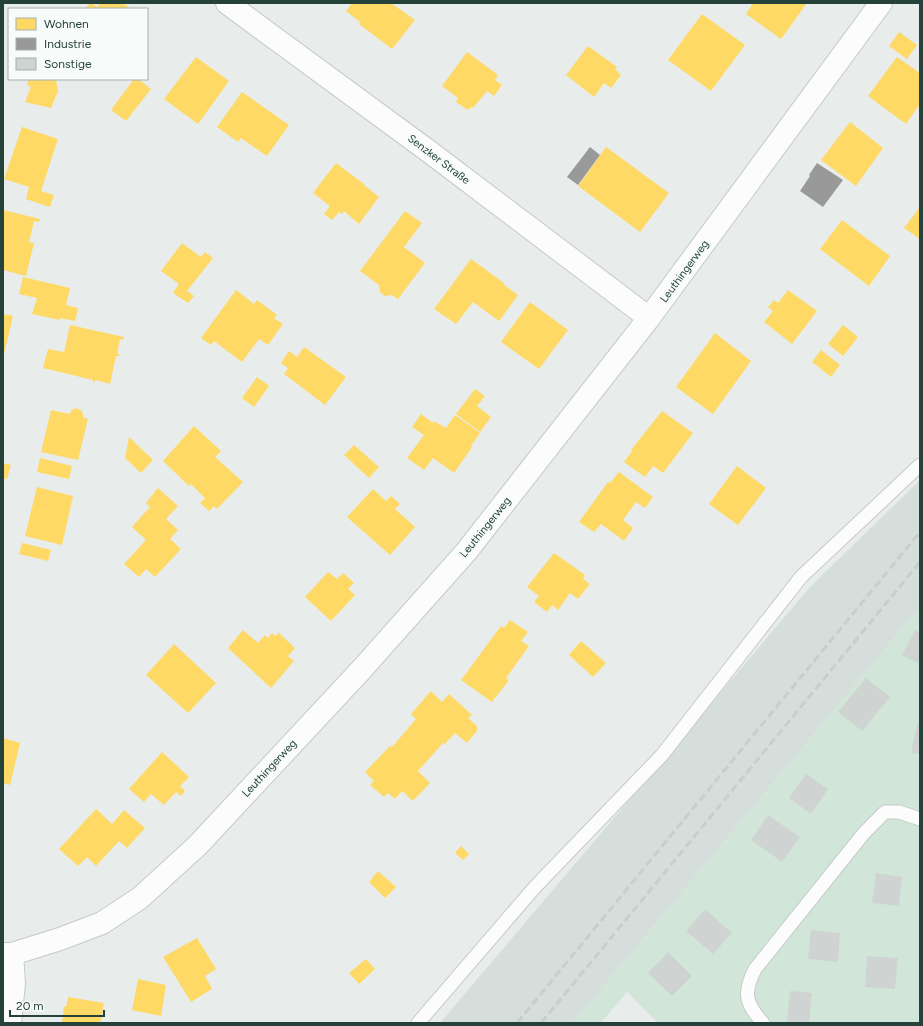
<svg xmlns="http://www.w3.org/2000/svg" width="923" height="1026" viewBox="0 0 923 1026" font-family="Figtree,sans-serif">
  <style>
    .built { fill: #d6dedb }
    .green { fill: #d1e6d8 }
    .homes { fill: #ffd966 }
    .industry { fill: #999 }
    .building { fill: #cfd4d2 }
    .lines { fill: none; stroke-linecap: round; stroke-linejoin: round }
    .service-casing { stroke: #c5cac8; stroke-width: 15 }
    .minor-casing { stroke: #c5cac8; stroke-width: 24 }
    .service { stroke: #fcfcfc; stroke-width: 13 }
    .minor { stroke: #fcfcfc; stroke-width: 22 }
    .rail { stroke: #c9cdcc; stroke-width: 3; stroke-dasharray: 8 4; stroke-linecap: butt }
    .labels { text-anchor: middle; stroke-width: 4; stroke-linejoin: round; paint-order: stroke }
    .street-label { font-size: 11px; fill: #24423a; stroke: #f7fbf9 }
  </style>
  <rect width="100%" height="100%" fill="#e8edeb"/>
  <!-- built -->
  <path class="built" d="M 920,480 L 920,607 L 573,1023 L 440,1023 L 810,587 Z"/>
  <!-- green -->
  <path class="green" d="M 920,607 L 920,1023 L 658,1023 L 627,992 L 601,1023 L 573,1023 Z"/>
  <!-- homes -->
  <path class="homes" d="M 90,3 L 92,3 L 97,7 L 100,3 L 123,3 L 131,9 L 85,9 Z
    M 352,3 L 391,3 L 415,20 L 392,49 L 359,24 L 360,22 L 346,11 Z
    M 753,3 L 807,3 L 781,39 L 746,14 Z
    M 702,14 L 745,45 L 711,91 L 668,60 Z
    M 899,32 L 917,45 L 907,59 L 889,46 Z
    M 588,46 L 617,67 L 615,69 L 621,75 L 611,88 L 604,83 L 594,97 L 566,75 Z
    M 467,52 L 498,75 L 495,80 L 502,85 L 494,96 L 487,91 L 473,108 L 471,107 L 468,110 L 456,102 L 458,98 L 442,86 Z
    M 196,57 L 229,81 L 198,124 L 164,99 Z
    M 897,57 L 920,73 L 920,104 L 906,124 L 868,96 Z
    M 29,79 L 56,79 L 58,91 L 51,108 L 25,102 L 31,87 L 27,85 Z
    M 134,79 L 138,79 L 151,89 L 126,121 L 111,110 Z
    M 242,92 L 289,125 L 267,156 L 241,138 L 238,142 L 217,127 Z
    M 850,122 L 883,148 L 856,186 L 821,160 Z
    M 22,127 L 58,139 L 41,191 L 54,195 L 50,207 L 26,199 L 29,187 L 4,179 Z
    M 606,147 L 669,193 L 640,232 L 578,186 Z
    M 336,163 L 364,184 L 364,185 L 379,197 L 359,224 L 344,211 L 342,214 L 339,212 L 332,220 L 324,214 L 330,206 L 313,193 Z
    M 920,207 L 920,239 L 904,228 Z
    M 3,210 L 40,219 L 39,222 L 34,221 L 29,242 L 34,243 L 26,276 L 3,270 Z
    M 405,211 L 422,223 L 404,247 L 425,263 L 398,299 L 392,295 L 385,296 L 380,292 L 379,285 L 360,271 Z
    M 842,220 L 890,256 L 869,286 L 820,249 Z
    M 182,243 L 201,257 L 205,252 L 213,258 L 187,291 L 194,296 L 188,303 L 173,293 L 179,284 L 161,271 Z
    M 471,259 L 504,283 L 503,284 L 518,295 L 499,321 L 473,302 L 456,324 L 434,309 Z
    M 23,277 L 70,288 L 66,305 L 78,308 L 75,321 L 61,318 L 60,320 L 32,314 L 37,298 L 19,294 Z
    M 236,290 L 254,304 L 257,300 L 277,315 L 274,318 L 283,324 L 268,345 L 259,339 L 242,362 L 214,341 L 211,345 L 201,338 Z
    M 788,290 L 817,311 L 792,344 L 764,322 L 773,311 L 768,307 L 774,300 L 778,303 Z
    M 530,302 L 568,330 L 539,369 L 501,342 Z
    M 3,314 L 13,316 L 4,354 L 3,354 Z
    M 70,325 L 124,337 L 123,340 L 120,339 L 117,354 L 119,354 L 119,356 L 116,356 L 110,384 L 95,380 L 95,382 L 93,382 L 93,380 L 43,368 L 48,349 L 64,352 Z
    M 843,325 L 858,337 L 843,356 L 828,344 Z
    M 715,333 L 751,361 L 713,414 L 676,387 Z
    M 304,347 L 346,377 L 325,405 L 284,374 L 288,368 L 281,363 L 289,351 L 297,357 Z
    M 821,350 L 840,365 L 831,377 L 812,362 Z
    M 257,377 L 269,386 L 254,407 L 242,398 Z
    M 475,389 L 485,396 L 477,406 L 491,417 L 480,432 L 456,414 Z
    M 75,408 L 81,410 L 83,414 L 83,417 L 88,419 L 78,460 L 41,452 L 51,410 L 70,414 L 71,411 Z
    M 662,411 L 693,433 L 663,473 L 653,466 L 645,477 L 624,462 L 632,451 L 631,450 Z
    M 421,414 L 433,423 L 434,421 L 446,428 L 455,415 L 480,433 L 471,446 L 472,447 L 454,473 L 433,458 L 424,470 L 407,458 L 424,435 L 412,427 Z
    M 194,426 L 221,451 L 215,457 L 243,482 L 217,509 L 214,506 L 209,511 L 200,503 L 205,498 L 191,484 L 189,486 L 163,461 Z
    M 129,437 L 153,460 L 141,473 L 125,458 Z
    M 354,445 L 379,467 L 369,478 L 344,455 Z
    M 40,458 L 72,466 L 69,479 L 37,472 Z
    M 3,463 L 11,465 L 7,479 L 3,478 Z
    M 737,466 L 766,488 L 738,525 L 709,504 Z
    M 619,472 L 653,497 L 645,508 L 636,502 L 623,520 L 633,528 L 624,541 L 601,524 L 594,532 L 579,522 L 608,482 L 610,483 Z
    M 37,487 L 73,496 L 62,545 L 25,536 Z
    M 158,488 L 178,506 L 166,519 L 178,530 L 170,539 L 181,549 L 155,577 L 146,569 L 139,577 L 124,564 L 146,540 L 132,527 L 150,507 L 146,503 Z
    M 373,489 L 386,501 L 391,496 L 400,504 L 395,509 L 415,527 L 390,555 L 347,517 Z
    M 22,543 L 51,550 L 48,561 L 19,554 Z
    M 554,553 L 585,575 L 583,579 L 590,584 L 578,599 L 570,593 L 558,610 L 552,605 L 547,612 L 534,602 L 539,596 L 527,587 Z
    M 328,572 L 337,579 L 343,573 L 354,583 L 348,589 L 355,595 L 331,621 L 305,597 Z
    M 510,620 L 528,632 L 521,641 L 529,646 L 506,678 L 509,680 L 492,702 L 461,680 L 501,626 L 504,628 Z
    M 243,630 L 258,643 L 265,635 L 268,638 L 272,633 L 275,636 L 279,633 L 295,648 L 288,656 L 294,661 L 271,688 L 228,648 Z
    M 581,641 L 606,663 L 593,677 L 569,655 Z
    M 174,644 L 216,683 L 188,713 L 146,675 Z
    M 431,691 L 442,702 L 449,694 L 472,715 L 468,718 L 477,726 L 477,731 L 467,743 L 455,733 L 444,745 L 443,743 L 418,771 L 430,783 L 413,801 L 402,791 L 395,799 L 388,793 L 384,797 L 370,785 L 374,781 L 365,772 L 390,746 L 392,747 L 416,719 L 411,714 Z
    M 3,738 L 20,743 L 10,785 L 3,783 Z
    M 162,752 L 189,777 L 180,786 L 185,791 L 181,796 L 176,792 L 164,805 L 151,794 L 144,802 L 129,789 Z
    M 96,809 L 112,824 L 124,810 L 145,828 L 127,848 L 119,841 L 96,866 L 87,857 L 78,866 L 59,849 Z
    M 461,846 L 469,854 L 463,860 L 455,853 Z
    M 378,871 L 396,887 L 385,898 L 369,882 Z
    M 197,938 L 216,969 L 205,976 L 212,989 L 191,1002 L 163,957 Z
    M 366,959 L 375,969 L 359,984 L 349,973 Z
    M 138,979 L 166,985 L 161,1016 L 132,1010 Z
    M 68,997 L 104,1003 L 101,1021 L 100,1020 L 100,1023 L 62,1023 L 64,1007 L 66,1007 Z"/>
  <!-- industry -->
  <path class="industry" d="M 590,147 L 600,155 L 578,185 L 567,177 Z
    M 817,163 L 843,180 L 823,207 L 800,191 L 810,176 L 809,175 Z"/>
  <!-- building -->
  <path class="building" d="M 915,630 L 920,633 L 920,664 L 902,655 Z
    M 866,678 L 890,697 L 862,731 L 838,712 Z
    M 917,724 L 920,724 L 920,754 L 911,753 Z
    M 806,774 L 828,789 L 811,814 L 789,798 Z
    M 768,815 L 800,837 L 782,862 L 751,840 Z
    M 876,873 L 902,877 L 899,906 L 872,903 Z
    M 705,909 L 732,933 L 713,954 L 686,931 Z
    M 811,930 L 840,933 L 838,962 L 808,959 Z
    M 668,952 L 692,976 L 672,996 L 648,973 Z
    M 867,956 L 898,958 L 895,989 L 865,987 Z
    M 790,991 L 812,993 L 809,1023 L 787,1022 Z"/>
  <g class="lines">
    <defs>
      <path id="service" d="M 418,1023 L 535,887 L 662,755 L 801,577 L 920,465
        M 763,1023 C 745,1003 743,993 755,969 L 864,833 L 885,812 L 899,812 L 920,819"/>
      <path id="minor" d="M 227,3 L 427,150 L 649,318
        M 3,954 L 12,954 L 60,939 L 102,923 L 140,898 L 198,845 L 361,670 L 466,552 L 649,318 L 881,3
        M 10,1023 L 14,983 L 12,954"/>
    </defs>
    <!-- service casing -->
    <use href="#service" class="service-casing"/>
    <!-- minor casing -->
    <use href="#minor" class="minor-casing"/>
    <!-- service -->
    <use href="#service" class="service"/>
    <!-- minor -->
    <use href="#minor" class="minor"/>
    <!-- rail -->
    <path class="rail" d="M 517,1023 L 920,532
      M 541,1023 L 920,562"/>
  </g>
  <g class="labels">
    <!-- street labels -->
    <g class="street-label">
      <text transform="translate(439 159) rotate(37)" y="4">Senzker Straße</text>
      <text transform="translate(684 271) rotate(-54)" y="4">Leuthingerweg</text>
      <text transform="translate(485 527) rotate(-51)" y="4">Leuthingerweg</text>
      <text transform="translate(269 768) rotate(-47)" y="4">Leuthingerweg</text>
    </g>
  </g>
  <!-- border -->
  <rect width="923" height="1026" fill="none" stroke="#24423a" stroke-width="8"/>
  <!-- legend -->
  <rect x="8" y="8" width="140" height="72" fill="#f7fbf9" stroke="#a3b1ad"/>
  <rect x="16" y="18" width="20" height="12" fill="#ffd966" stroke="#a3b1ad"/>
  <text x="44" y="28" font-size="12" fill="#24423a">Wohnen</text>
  <rect x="16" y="38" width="20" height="12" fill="#999999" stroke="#a3b1ad"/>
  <text x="44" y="48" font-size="12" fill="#24423a">Industrie</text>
  <rect x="16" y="58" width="20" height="12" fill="#cfd4d2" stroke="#a3b1ad"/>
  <text x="44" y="68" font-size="12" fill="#24423a">Sonstige</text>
  <!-- scale -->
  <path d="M10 1010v6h94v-6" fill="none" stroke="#24423a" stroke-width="2"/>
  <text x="16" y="1010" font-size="12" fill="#24423a" stroke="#f7fbf9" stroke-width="3" paint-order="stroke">20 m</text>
</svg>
